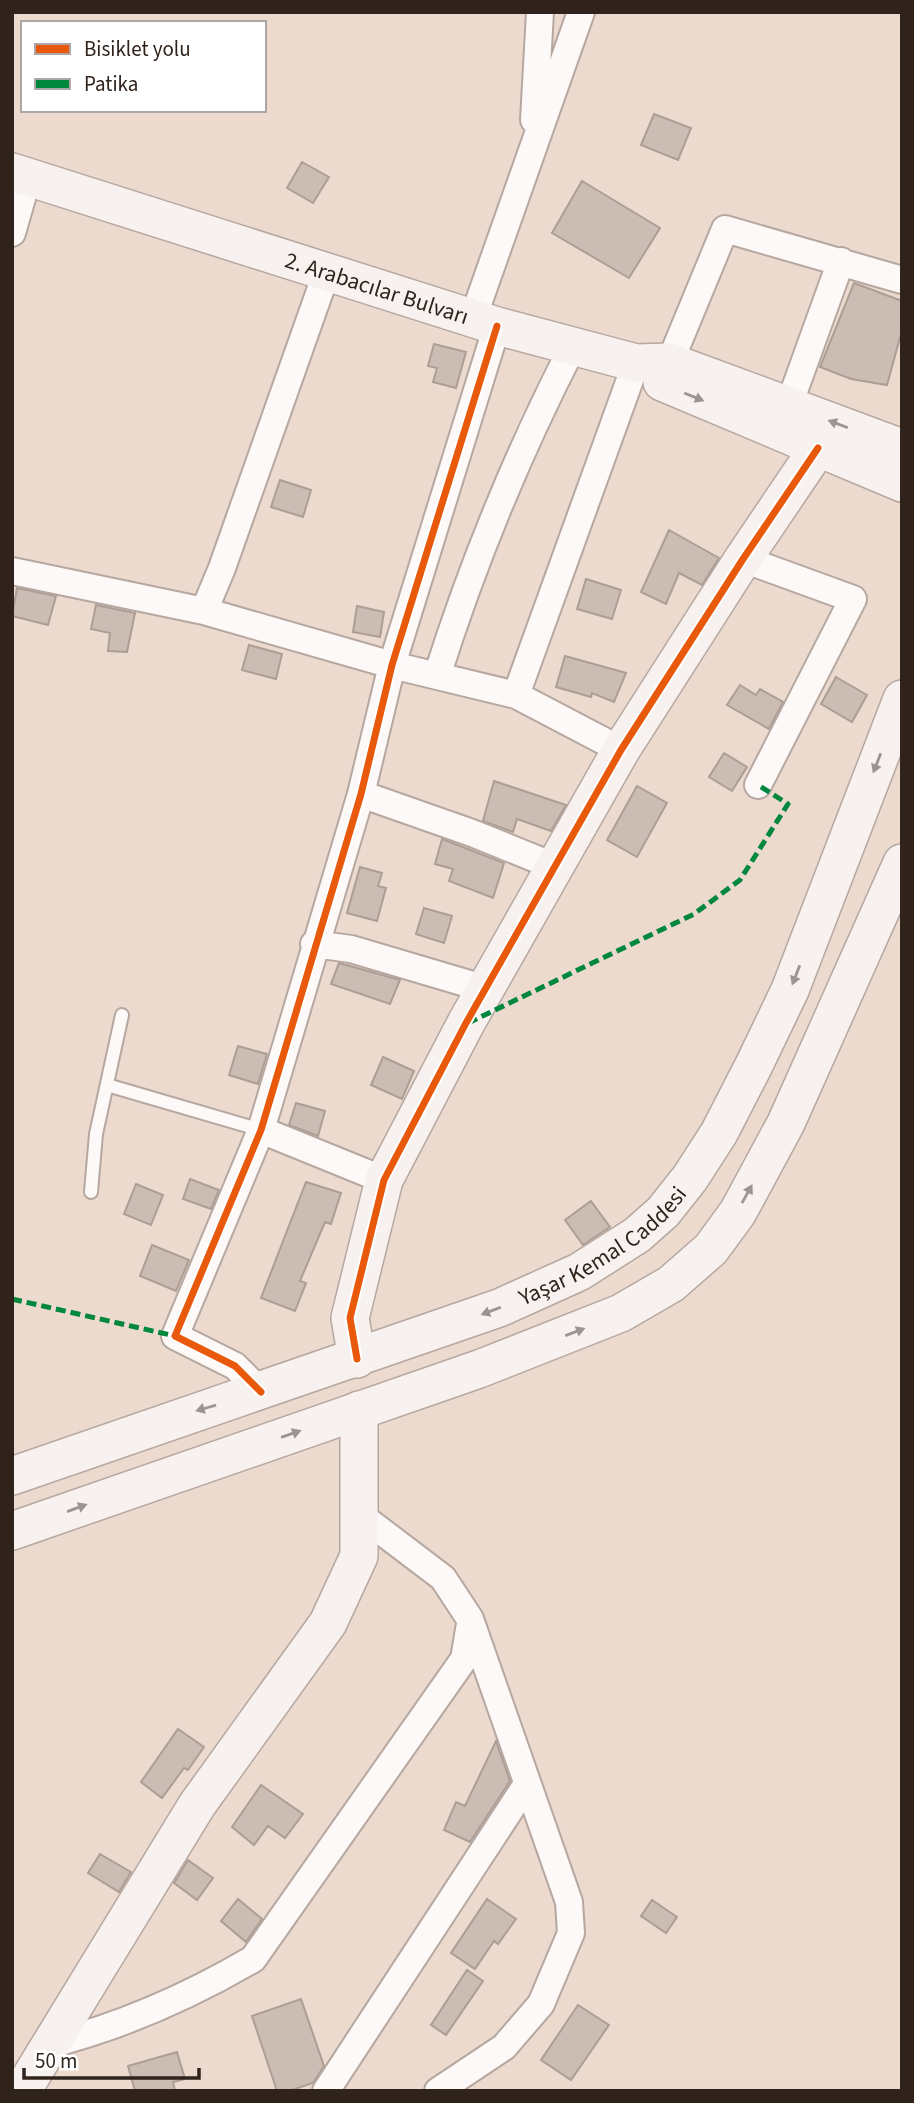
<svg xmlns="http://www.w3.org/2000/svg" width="914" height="2103" viewBox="0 0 914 2103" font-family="'Source Sans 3',sans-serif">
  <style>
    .building { fill: #cbbcb4; stroke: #ac9e95; stroke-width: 2 }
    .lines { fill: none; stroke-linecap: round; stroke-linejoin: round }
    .lane-casing { stroke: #b6a79f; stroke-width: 16 }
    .street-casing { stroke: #b6a79f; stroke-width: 30 }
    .secondary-casing { stroke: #b6a79f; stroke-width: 40 }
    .lane { stroke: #fcf9f8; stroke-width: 12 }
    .street { stroke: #fcf9f8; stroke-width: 26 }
    .secondary { stroke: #f7f1f0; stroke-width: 37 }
    .quiet { stroke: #00873e; stroke-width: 5; stroke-dasharray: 10 5; stroke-linecap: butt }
    .cycleway-casing { stroke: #fff; stroke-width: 11 }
    .cycleway { stroke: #e8590c; stroke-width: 7 }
    .oneway { fill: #9d9491 }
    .labels { text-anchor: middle; stroke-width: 5; stroke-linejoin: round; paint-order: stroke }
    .street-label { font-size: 23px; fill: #30231c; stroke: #fff }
  </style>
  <rect width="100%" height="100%" fill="#eddacf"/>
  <!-- building -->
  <path class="building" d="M 654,114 L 691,128 L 678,160 L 641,145 Z
    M 302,162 L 329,177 L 313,203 L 287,188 Z
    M 582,181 L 660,228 L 629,278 L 552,233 Z
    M 854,283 L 902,301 L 902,330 L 887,385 L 851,379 L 820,367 Z
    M 434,344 L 466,352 L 456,388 L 433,382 L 437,368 L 428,366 Z
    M 280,480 L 311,490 L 303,517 L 271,507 Z
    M 669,530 L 719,558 L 702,585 L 679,573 L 666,604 L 641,592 Z
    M 586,579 L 621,590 L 612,619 L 577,609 Z
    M 17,588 L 56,596 L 48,625 L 12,616 Z
    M 96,605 L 135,613 L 127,652 L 108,651 L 110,633 L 91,629 Z
    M 357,606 L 384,612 L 380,637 L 353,632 Z
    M 249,645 L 282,654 L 276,679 L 242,670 Z
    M 565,656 L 626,673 L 614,702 L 592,693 L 591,697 L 556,687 Z
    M 836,677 L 867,695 L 852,722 L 821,704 Z
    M 740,685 L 756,695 L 760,689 L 783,702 L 769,729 L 727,705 Z
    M 724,753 L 747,767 L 732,791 L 709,777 Z
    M 494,781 L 566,805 L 551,831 L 517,819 L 513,832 L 483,821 Z
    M 637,786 L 667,803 L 637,857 L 607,840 Z
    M 442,839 L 504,863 L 493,898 L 449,881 L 453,869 L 435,864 Z
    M 360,867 L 382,873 L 378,886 L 386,888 L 377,921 L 347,913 Z
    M 424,908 L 452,916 L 444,943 L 416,934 Z
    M 339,963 L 400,980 L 390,1004 L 331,984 Z
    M 238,1046 L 267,1054 L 258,1084 L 229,1075 Z
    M 383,1057 L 414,1071 L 402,1099 L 371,1085 Z
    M 296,1103 L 325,1111 L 318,1136 L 289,1125 Z
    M 190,1179 L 219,1190 L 211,1209 L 183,1199 Z
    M 306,1182 L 341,1193 L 331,1224 L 325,1222 L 300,1281 L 306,1283 L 295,1311 L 261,1298 Z
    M 136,1184 L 163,1195 L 151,1225 L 124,1214 Z
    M 591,1201 L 610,1227 L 583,1245 L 565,1220 Z
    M 152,1245 L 189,1260 L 176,1291 L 140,1276 Z
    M 178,1729 L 204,1747 L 188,1770 L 184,1768 L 162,1798 L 141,1782 Z
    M 496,1741 L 510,1781 L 470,1842 L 444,1830 L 456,1802 L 465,1806 Z
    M 261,1785 L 303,1814 L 285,1838 L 268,1826 L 254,1845 L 232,1827 Z
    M 100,1854 L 131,1872 L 119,1892 L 88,1873 Z
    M 188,1860 L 213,1878 L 197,1900 L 174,1883 Z
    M 238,1899 L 262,1919 L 246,1942 L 221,1921 Z
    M 487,1899 L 516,1919 L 498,1944 L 494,1941 L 475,1969 L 451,1953 Z
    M 652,1900 L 677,1917 L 666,1933 L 641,1916 Z
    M 467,1970 L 483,1981 L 446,2035 L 431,2025 Z
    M 301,1999 L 324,2066 L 313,2083 L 289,2091 L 277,2091 L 252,2016 Z
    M 578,2005 L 609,2025 L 571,2080 L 541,2060 Z
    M 177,2052 L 185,2079 L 173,2082 L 175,2091 L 135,2091 L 128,2066 Z"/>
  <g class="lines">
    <defs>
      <path id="lane" d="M 107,1085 L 261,1130
        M 91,1192 L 96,1134 L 122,1015"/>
      <path id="street" d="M 534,120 L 540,12
        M 12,233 L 28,177
        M 473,318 L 581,12
        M 670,362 L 725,229 L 902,280
        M 789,405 L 841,261
        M 743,559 L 853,599 L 758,785
        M 12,571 L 204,611 L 392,665 L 516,695 L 621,750
        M 204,611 L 222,568 L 326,274
        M 437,676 C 473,562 518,453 573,346
        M 516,695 L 636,363
        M 361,794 L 472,833 L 556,867
        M 314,944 L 351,949 L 486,989
        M 261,1130 L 384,1180
        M 261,1392 L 235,1366 L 175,1336 L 261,1130 L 361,794 L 392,665 L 497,326
        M 360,1515 L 443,1578 L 470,1619 L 569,1902 L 571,1933 L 541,2004 L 504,2047 L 438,2091
        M 48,2045 C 119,2027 190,1996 253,1959 L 464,1659 L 470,1624
        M 326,2091 L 527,1784"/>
      <g id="secondary">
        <path id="s1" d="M 12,172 L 497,326 L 636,363 L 670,362 L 902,448"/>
        <path d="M 662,382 L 902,483"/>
        <path d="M 357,1359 L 350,1318 L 384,1180 L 466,1023 L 621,750 L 743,559 L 818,448"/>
        <path id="s2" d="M 12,1476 L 499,1308 L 579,1272 L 637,1235 L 663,1212 L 690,1178 L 719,1133 L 754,1065 L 790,990 L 902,699"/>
        <path d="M 12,1531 L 479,1369 L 621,1313 L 671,1284 L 711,1249 L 738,1212 L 786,1123 L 902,863"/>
        <path d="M 22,2091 L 197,1805 L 328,1623 L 359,1556 L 359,1410"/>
      </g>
    </defs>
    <!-- lane casing -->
    <use href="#lane" class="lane-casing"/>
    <!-- street casing -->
    <use href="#street" class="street-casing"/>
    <!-- secondary casing -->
    <use href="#secondary" class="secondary-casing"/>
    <!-- lane -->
    <use href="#lane" class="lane"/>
    <!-- street -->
    <use href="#street" class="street"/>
    <!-- secondary -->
    <use href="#secondary" class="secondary"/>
    <!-- quiet -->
    <path class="quiet" d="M 468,1023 L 694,914 L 740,880 L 788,804 L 758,785
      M 12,1299 L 175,1336"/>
    <defs>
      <path id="cycleway" d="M 357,1359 L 350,1318 L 384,1180 L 466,1023 L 621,750 L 743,559 L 818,448
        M 261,1392 L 235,1366 L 175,1336 L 261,1130 L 361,794 L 392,665 L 497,326"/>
    </defs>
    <!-- cycleway casing -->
    <use href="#cycleway" class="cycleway-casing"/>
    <!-- cycleway -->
    <use href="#cycleway" class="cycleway"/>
  </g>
  <!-- one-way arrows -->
  <defs><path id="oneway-solid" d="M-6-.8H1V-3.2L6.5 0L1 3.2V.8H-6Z" transform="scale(1.75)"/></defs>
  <g class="oneway">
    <use href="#oneway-solid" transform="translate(694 397) rotate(22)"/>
    <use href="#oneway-solid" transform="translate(838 424) rotate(-159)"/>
    <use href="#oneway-solid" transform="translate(877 763) rotate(111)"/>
    <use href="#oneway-solid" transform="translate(796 975) rotate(111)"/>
    <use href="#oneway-solid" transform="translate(747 1194) rotate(-61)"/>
    <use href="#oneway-solid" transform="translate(491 1311) rotate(159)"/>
    <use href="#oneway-solid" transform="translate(575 1332) rotate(-21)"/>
    <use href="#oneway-solid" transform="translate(206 1408) rotate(164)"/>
    <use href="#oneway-solid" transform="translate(291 1434) rotate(-19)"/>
    <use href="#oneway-solid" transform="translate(77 1508) rotate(-20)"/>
  </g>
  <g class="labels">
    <!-- street labels -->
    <g class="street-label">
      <text dy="8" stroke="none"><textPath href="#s1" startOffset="383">2. Arabacılar Bulvarı</textPath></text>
      <text dy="8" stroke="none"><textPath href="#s2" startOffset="637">Yaşar Kemal Caddesi</textPath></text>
    </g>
  </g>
  <!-- border -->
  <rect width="914" height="2103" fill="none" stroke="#30231c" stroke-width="28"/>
  <!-- legend -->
  <rect x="21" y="21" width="245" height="91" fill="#ffffff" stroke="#aca7a4" stroke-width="2"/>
  <rect x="35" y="44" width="35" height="10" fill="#e8590c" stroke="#aca7a4" stroke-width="2"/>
  <text x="84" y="56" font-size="21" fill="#30231c">Bisiklet yolu</text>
  <rect x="35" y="79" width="35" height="10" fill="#00873e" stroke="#aca7a4" stroke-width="2"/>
  <text x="84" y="91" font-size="21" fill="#30231c">Patika</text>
  <!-- scale -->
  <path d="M24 2068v10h175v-10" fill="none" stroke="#30231c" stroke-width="3.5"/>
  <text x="35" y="2068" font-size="21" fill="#30231c" stroke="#ffffff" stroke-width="5" paint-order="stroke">50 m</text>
</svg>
